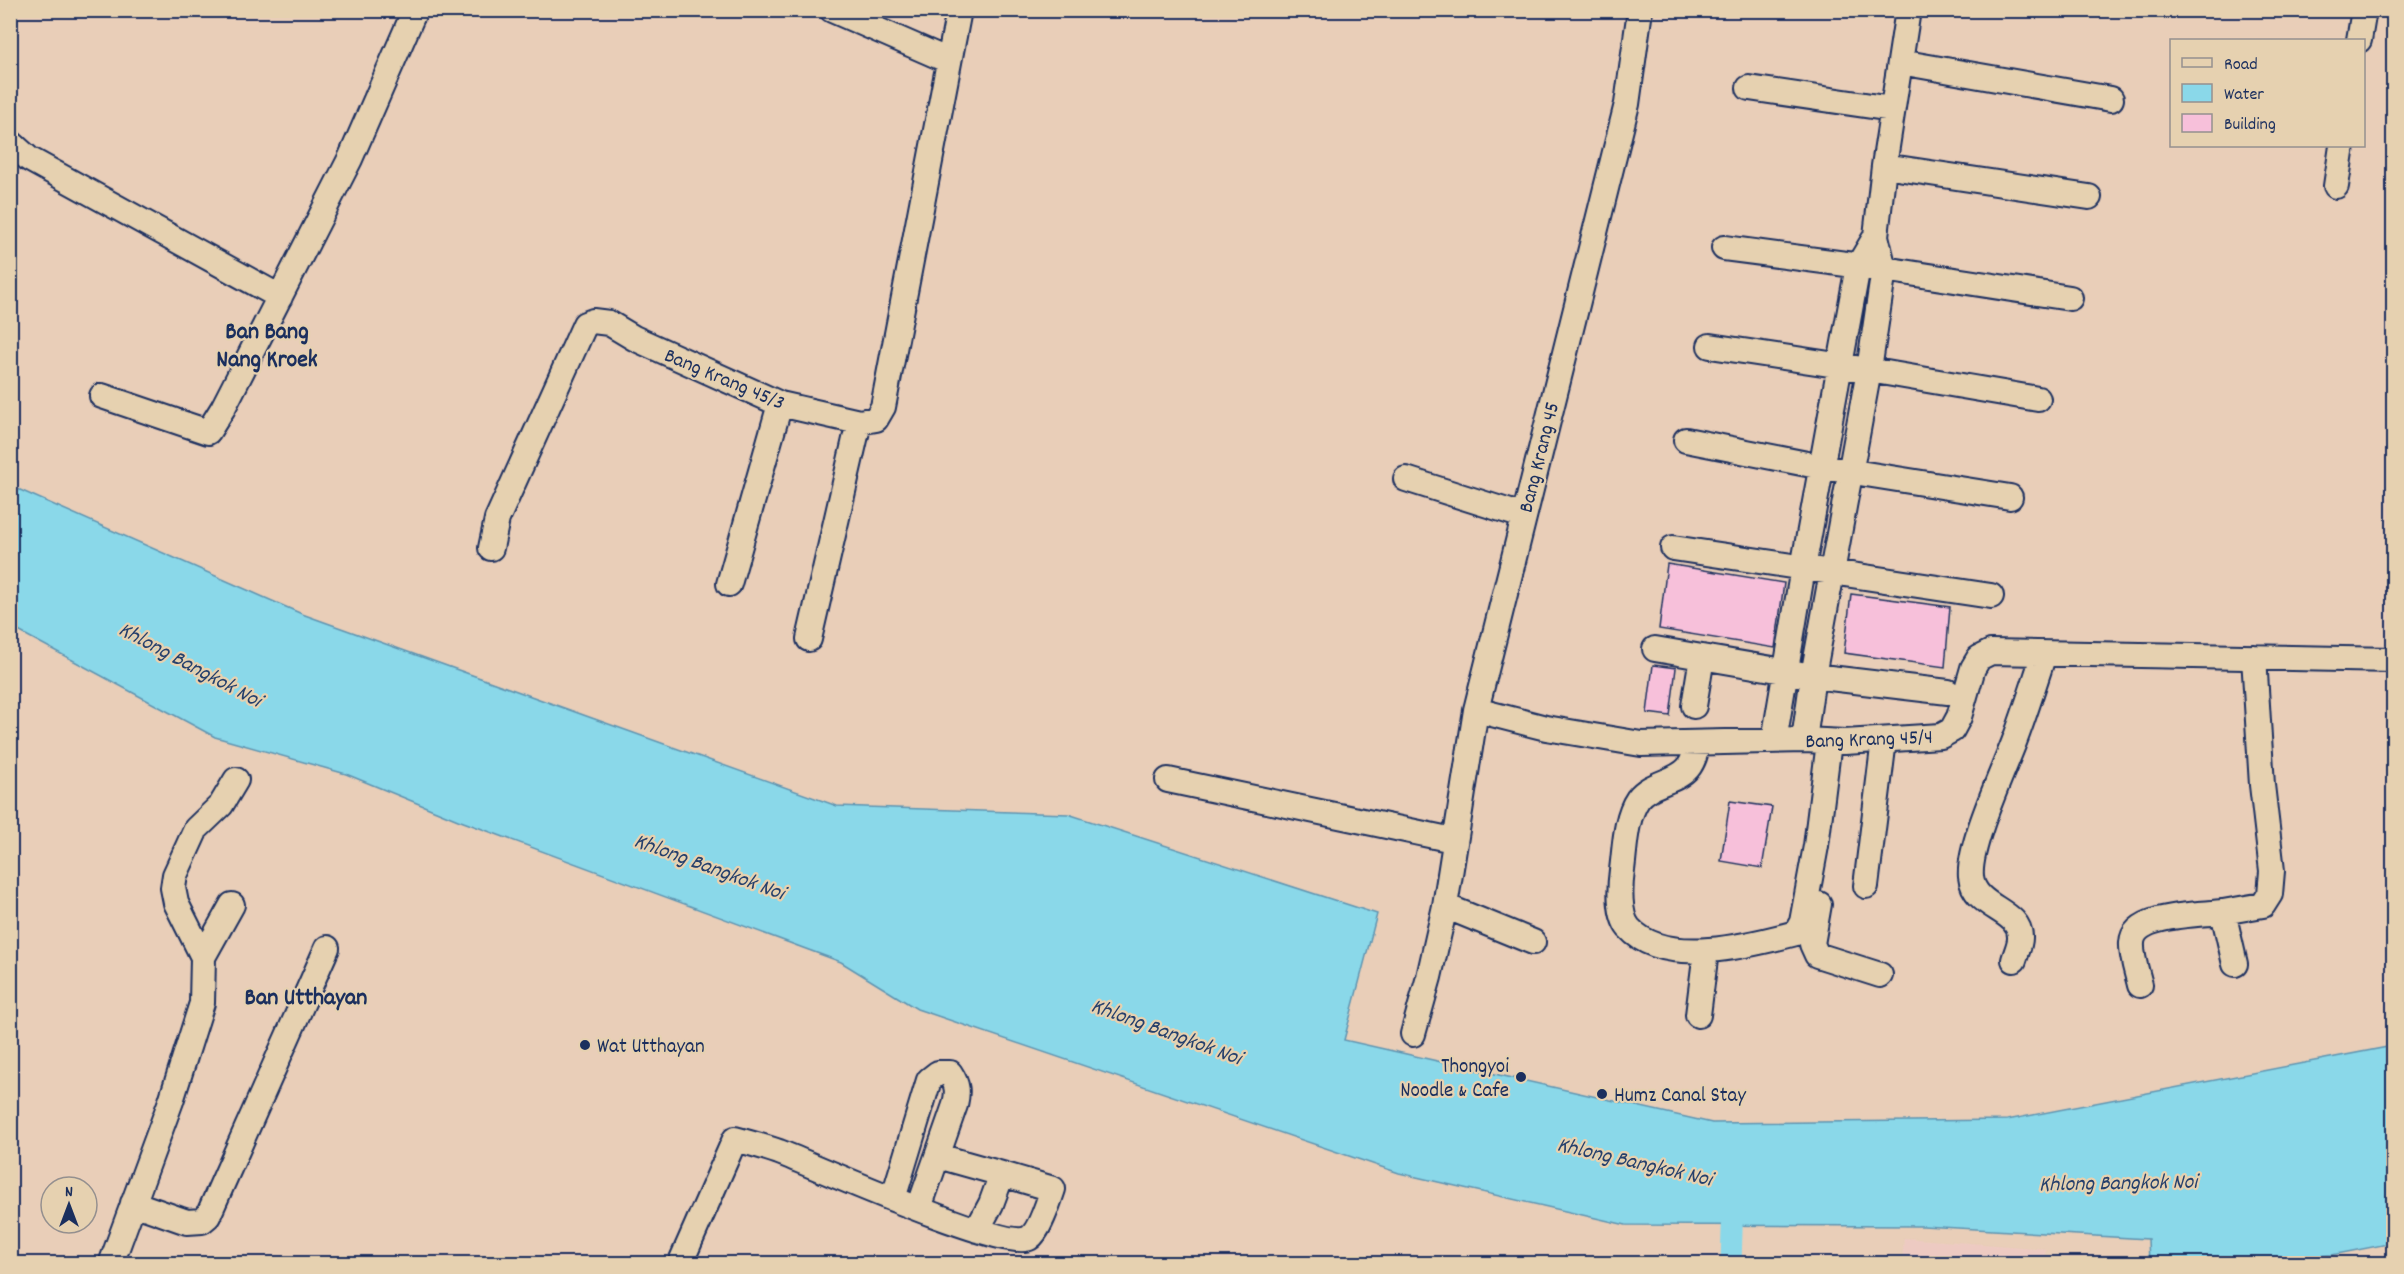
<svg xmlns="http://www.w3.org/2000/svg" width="2404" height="1274" viewBox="0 0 2404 1274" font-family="Dekko,sans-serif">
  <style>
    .built { fill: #edcac2 }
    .water { fill: #8ad8e9; stroke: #5e94b1; stroke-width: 1.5 }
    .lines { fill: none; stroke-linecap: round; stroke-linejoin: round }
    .canal { stroke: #8ad8e9; stroke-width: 21 }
    .building { fill: #f7c0da; stroke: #1b2f5e; stroke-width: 1.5 }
    .minor-casing { stroke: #1b2f5e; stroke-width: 28 }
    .minor { stroke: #e6d1b0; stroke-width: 24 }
    .poi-dot { fill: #1b2f5e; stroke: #e6d1b0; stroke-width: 2 }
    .labels { text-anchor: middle; stroke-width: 4.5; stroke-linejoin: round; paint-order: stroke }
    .street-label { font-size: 21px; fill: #1b2f5e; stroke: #e6d1b0 }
    .poi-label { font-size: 21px; fill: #1b2f5e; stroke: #e6d1b0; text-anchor: start }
    .water-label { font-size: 22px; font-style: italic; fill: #26406c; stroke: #e6d1b0 }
    .quarter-label { font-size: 24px; font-weight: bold; fill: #1b2f5e; stroke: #e6d1b0 }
  </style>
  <rect width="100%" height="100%" fill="#e9ceb8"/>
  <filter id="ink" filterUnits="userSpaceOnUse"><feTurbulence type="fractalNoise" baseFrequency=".0167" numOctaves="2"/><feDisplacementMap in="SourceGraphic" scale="12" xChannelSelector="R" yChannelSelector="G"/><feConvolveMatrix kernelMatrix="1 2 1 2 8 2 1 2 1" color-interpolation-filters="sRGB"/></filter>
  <g filter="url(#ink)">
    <!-- built -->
    <path class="built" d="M 1904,1238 L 2046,1249 L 2043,1263 L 1902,1263 Z"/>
    <!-- water -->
    <path class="water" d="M 11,486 L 302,614 L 837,806 L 1068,814 L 1377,914 L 1344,1040 L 1712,1123 L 2007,1120 L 2393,1046 L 2393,1243 L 2332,1255 L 2208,1263 L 2149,1263 L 2148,1239 L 1923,1226 L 1626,1225 L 1399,1173 L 917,1009 L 841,962 L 458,820 L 346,774 L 215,737 L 11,627 Z"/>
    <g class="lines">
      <!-- canal -->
      <path class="canal" d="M 1731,1264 L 1733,1198"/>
    </g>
    <!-- building -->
    <path class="building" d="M 1667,564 L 1784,583 L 1775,648 L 1659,629 Z
      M 1851,594 L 1950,607 L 1945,667 L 1844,653 Z
      M 1653,665 L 1676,668 L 1670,716 L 1647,713 Z
      M 1730,801 L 1772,807 L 1762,868 L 1721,861 Z"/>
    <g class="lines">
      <defs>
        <path id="minor" d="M 832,10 L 949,61
          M 2359,40 L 2364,10
          M 1900,62 L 2111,99
          M 1749,88 L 1892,109
          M 10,142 L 29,159 L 280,297
          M 1884,166 L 2089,197
          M 2336,186 L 2342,146
          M 1724,248 L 1884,269 L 2070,298
          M 1710,346 L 1869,370 L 2038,399
          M 102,396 L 208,432 L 223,408 L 350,159 L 415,10
          M 1686,440 L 1822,467 L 2010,497
          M 1406,479 L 1523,516
          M 491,548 L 497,519 L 585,324 L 593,321 L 609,323 L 634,338 L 780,404 L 859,422 L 876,419 L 883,407 L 959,10
          M 1673,548 L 1991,596
          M 729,584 L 780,404
          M 809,639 L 859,422
          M 1655,649 L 1813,676 L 1948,692
          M 1694,706 L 1702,657
          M 1476,710 L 1546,728 L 1641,744 L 1804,740 L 1845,742 L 1941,736 L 1952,730 L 1959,717 L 1973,668 L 1979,658 L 1991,652 L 2394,660
          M 1804,740 L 1813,676 L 1869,370 L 1884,269 L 1876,236 L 1884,166 L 1908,10
          M 1774,741 L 1803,568 L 1858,266 L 1876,236
          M 1698,743 C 1696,751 1694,761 1688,768 C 1675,783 1651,782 1638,799 C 1625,818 1625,848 1622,870 C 1620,885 1618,915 1629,928 C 1665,968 1751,945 1796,933 L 1802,922 L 1816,846 L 1829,742
          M 1168,780 L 1453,840
          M 1866,886 L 1884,740
          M 1819,904 L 1812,944 L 1817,955 L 1880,975
          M 1445,906 L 1533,942
          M 203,957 L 232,905
          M 2014,960 C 2016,953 2020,945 2020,938 C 2021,909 1974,909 1971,877 C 1968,845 2004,770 2016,737 C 2026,710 2035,681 2044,654
          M 2235,964 L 2223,912 L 2263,905 L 2270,894 L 2272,871 L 2262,785 L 2254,657
          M 2140,985 C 2137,972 2131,956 2132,943 C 2133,913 2200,915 2223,912
          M 1698,1015 L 1706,951
          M 1413,1034 L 1429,977 L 1445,906 L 1476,710 L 1627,104 L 1640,10
          M 938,1156 L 1002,1174 L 991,1204 L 977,1230
          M 893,1199 L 929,1080 L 938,1073 L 950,1073 C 958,1085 958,1092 955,1105 L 919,1208
          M 133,1203 L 187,1222 L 202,1221 L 208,1216 L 327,948
          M 111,1264 L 171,1101 L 202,1003 L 203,957 L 176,903 L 173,888 L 175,875 L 196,829 L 221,805 L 236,780
          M 680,1264 L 735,1139 C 750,1143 765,1147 779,1152 C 815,1166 1005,1251 1029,1238 C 1039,1232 1049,1201 1053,1189 L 1002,1174"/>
      </defs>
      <!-- minor casing -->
      <use href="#minor" class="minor-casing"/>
      <!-- minor -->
      <use href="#minor" class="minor"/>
    </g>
  </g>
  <!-- markers -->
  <g class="poi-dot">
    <circle cx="585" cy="1045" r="6"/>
    <circle cx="1521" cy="1077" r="6"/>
    <circle cx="1602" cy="1094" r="6"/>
  </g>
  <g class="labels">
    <!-- street labels -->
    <g class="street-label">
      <text transform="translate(725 378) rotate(23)" y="7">Bang Krang 45/3</text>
      <text transform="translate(1538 457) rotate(-76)" y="7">Bang Krang 45</text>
      <text transform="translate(1869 738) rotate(-2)" y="7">Bang Krang 45/4</text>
    </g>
    <!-- poi labels -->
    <g class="poi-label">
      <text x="597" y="1052">Wat Utthayan</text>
      <text x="1509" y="1072" text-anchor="end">Thongyoi<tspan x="1509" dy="24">Noodle &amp; Cafe</tspan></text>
      <text x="1614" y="1101">Humz Canal Stay</text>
    </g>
    <!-- water labels -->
    <g class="water-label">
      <text transform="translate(191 663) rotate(28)" y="8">Khlong Bangkok Noi</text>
      <text transform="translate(710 865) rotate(20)" y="8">Khlong Bangkok Noi</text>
      <text transform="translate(1167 1030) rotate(20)" y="8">Khlong Bangkok Noi</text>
      <text transform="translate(1635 1160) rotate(13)" y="8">Khlong Bangkok Noi</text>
      <text transform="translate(2118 1181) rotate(-1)" y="8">Khlong Bangkok Noi</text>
    </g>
    <!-- quarter labels -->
    <g class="quarter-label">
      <text x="267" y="338">Ban Bang<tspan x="267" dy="28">Nang Kroek</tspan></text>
      <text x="306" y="1004">Ban Utthayan</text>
    </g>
  </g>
  <!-- margin -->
  <rect width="2404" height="1274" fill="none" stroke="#e6d1b0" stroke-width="36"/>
  <rect x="18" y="18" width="2368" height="1238" fill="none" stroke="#1b2f5e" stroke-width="2" filter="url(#ink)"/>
  <!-- legend -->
  <rect x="2170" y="39" width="195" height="108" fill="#e6d1b0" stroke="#95908f" stroke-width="1.5"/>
  <rect x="2182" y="58" width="30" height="9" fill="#e6d1b0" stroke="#95908f" stroke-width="1.5"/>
  <text x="2224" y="69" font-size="18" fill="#1b2f5e">Road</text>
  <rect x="2182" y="84" width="30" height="18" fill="#8ad8e9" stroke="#95908f" stroke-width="1.5"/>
  <text x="2224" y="99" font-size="18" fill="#1b2f5e">Water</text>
  <rect x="2182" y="114" width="30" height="18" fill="#f7c0da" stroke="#95908f" stroke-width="1.5"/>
  <text x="2224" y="129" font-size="18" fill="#1b2f5e">Building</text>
  <!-- north arrow -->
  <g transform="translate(69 1205)"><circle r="28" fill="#e6d1b0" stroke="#95908f" stroke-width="1.5"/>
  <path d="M0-4.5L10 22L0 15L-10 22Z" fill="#1b2f5e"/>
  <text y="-9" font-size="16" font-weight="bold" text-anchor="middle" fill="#1b2f5e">N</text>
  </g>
</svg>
